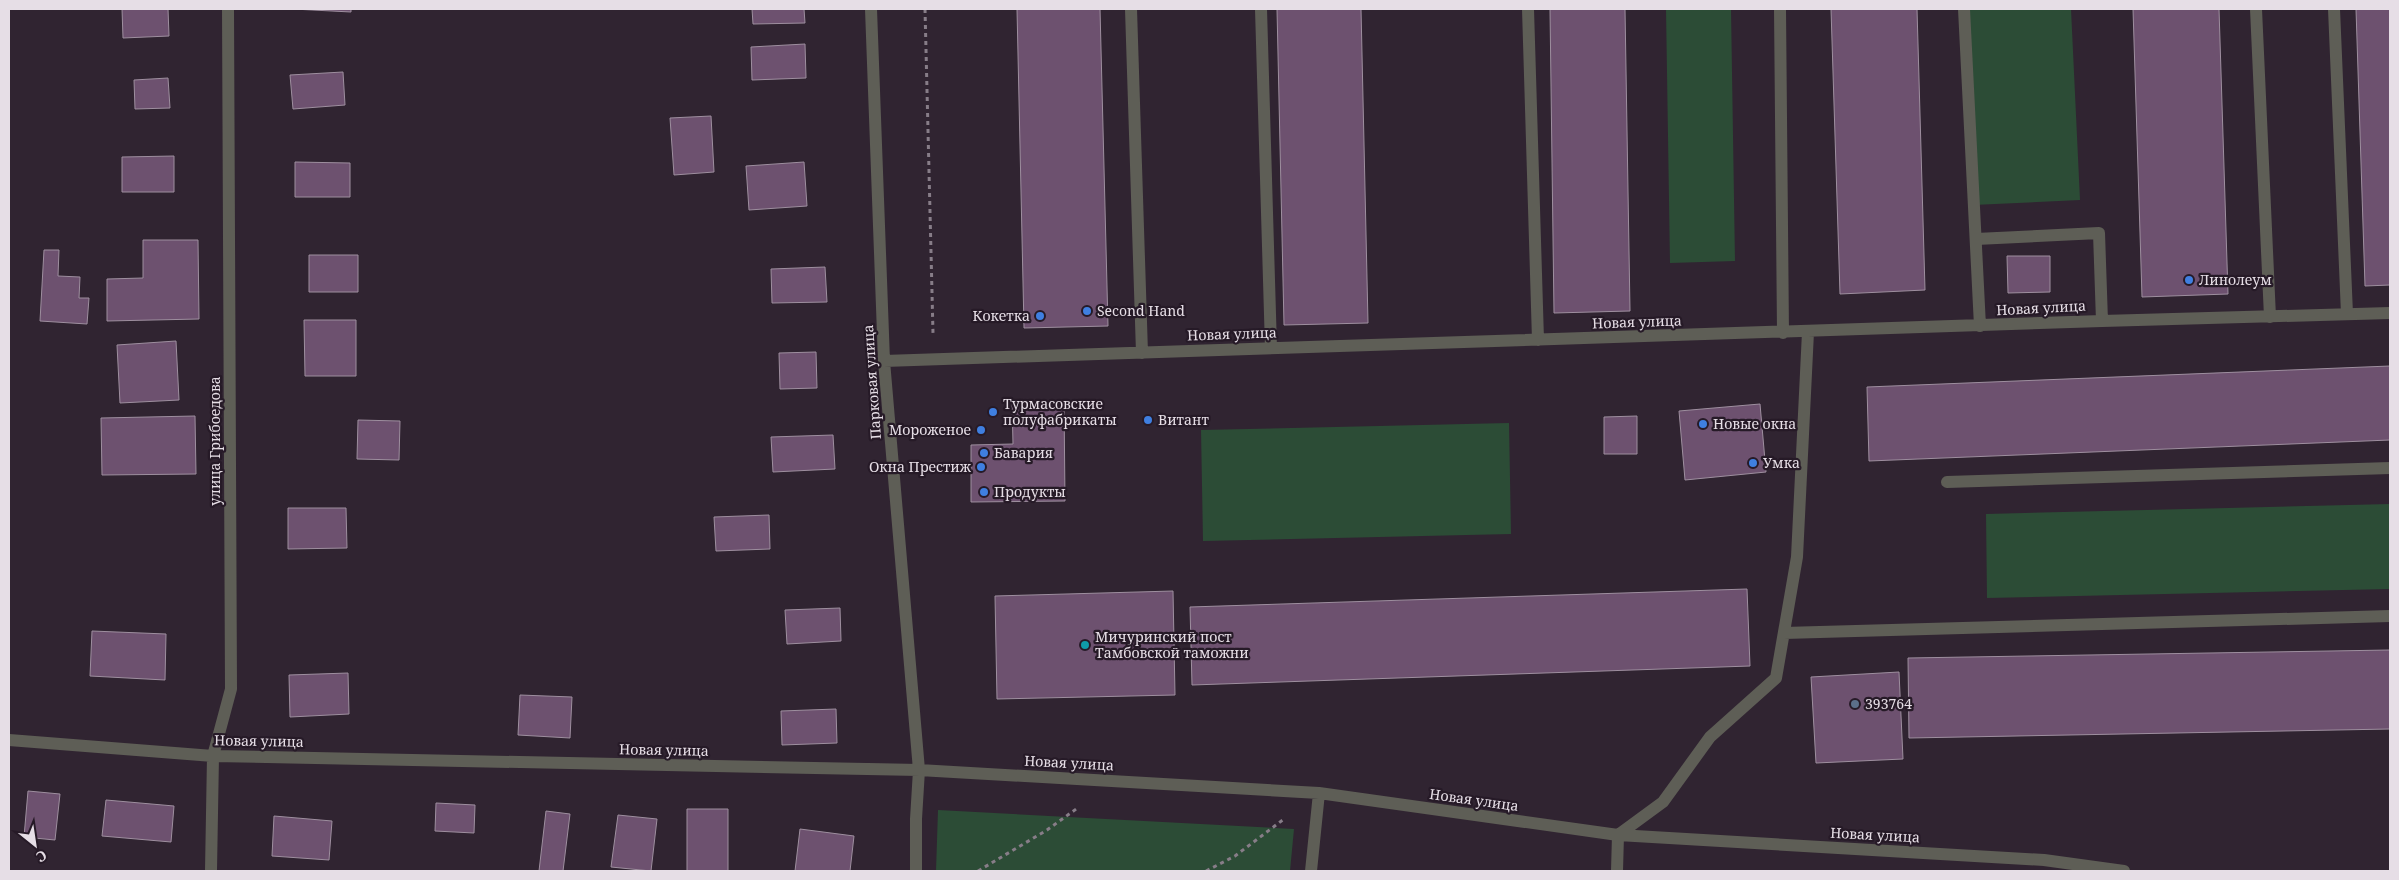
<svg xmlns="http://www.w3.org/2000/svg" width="2399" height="880" viewBox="0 0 2399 880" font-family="'Noto Serif',serif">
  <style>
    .green { fill: #2c4c36 }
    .building { fill: #6d516f; stroke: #9e8f9f }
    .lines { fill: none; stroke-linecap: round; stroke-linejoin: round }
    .path { stroke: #877d88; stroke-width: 3; stroke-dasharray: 4 4; stroke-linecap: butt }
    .minor { stroke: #5e5e56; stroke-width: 12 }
    .shop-dot { fill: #3f7fe0; stroke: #261a27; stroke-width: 2 }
    .culture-dot { fill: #0f9aa8; stroke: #261a27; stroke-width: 2 }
    .service-dot { fill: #5c6f8a; stroke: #261a27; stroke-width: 2 }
    .labels { text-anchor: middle; stroke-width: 4.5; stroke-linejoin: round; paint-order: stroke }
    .poi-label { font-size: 14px; fill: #e6dee6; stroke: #261a27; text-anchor: start }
    .street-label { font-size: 14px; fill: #e6dee6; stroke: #261a27 }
  </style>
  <rect width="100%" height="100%" fill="#302431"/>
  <!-- green -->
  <path class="green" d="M 1666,9 L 1731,9 L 1735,261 L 1670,263 Z
    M 1964,9 L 2071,9 L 2080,200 L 1973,205 Z
    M 1509,423 L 1511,534 L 1203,541 L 1201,430 Z
    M 2390,504 L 2390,589 L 1987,598 L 1986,514 Z
    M 938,810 L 1294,829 L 1290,871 L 936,871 Z"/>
  <!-- building -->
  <path class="building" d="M 122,9 L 168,9 L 169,36 L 123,38 Z
    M 293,9 L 351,9 L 351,12 Z
    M 752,9 L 804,9 L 805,23 L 753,24 Z
    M 1017,9 L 1100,9 L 1108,326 L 1024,328 Z
    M 1277,9 L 1361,9 L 1368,323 L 1284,325 Z
    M 1550,9 L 1625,9 L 1630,311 L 1554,313 Z
    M 1831,9 L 1917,9 L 1925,290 L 1840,294 Z
    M 2133,9 L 2219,9 L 2228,294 L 2142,297 Z
    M 2356,9 L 2390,9 L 2390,285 L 2365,286 Z
    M 805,44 L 806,78 L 752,80 L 751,47 Z
    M 343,72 L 345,105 L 293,109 L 290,75 Z
    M 168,78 L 170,108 L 135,109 L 134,80 Z
    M 711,116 L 714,172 L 674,175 L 670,118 Z
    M 174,156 L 174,192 L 122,192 L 122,157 Z
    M 295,162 L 350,163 L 350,197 L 295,197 Z
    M 804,162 L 807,206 L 749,210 L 746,166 Z
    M 143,240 L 198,240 L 199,319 L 107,321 L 107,279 L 143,278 Z
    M 44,250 L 59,250 L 58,276 L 80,277 L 79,298 L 89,298 L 87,324 L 40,321 Z
    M 309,255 L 358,255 L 358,292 L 309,292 Z
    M 2007,256 L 2050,256 L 2050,292 L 2008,293 Z
    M 825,267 L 827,302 L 772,303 L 771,269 Z
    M 304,320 L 356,320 L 356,376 L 305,376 Z
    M 176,341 L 179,400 L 120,403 L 117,345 Z
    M 816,352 L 817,388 L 780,389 L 779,353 Z
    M 2390,366 L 2390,440 L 1869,461 L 1867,387 Z
    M 1064,401 L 1065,501 L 971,502 L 971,445 L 1013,444 L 1012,402 Z
    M 1760,404 L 1766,472 L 1685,480 L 1679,411 Z
    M 195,416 L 196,474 L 102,475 L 101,418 Z
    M 1637,416 L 1637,454 L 1604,454 L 1604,417 Z
    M 358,420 L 400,421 L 399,460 L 357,459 Z
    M 833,435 L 835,469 L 773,472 L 771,437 Z
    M 288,508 L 346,508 L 347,548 L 288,549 Z
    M 769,515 L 770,549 L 716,551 L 714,517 Z
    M 1747,589 L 1750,666 L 1192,685 L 1190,607 Z
    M 1173,591 L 1175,695 L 997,699 L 995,596 Z
    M 840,608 L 841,641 L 787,644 L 785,610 Z
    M 92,631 L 166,634 L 165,680 L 90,676 Z
    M 2390,650 L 2390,729 L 1909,738 L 1908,658 Z
    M 1899,672 L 1903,759 L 1816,763 L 1811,677 Z
    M 348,673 L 349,714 L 290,717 L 289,675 Z
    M 520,695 L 572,697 L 570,738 L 518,735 Z
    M 836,709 L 837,743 L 782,745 L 781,711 Z
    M 28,791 L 60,794 L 55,840 L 24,837 Z
    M 106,800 L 174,806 L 171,842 L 102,836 Z
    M 436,803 L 475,805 L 474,833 L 435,831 Z
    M 687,809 L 728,809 L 728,871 L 687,871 Z
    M 546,811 L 570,814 L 563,871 L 539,871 Z
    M 618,815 L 657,819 L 651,871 L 611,867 Z
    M 274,816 L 332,821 L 329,860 L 272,856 Z
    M 800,829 L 854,836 L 850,871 L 795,871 Z"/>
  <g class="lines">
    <!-- path -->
    <path class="path" d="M 925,9 L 933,333
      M 978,871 L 1047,830 L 1079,807
      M 1206,871 L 1235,856 L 1284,819"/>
    <!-- minor -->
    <path class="minor" d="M 871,9 L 884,361 L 919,770 L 916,819 L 916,871
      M 1131,9 L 1142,353
      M 1261,9 L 1271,348
      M 1528,9 L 1538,340
      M 1780,9 L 1783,333
      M 1964,9 L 1980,326
      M 2256,9 L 2270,317
      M 2334,9 L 2347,314
      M 1976,239 L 2099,233 L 2102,321
      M 884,361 L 2102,321 L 2390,313
      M 1947,482 L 2390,468
      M 1784,633 L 2390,616
      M 9,740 L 213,756 L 919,770 L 1319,793 L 1618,835 L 2044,860 L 2124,871
      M 1618,835 L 1663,802 L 1710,737 L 1776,678 L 1797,557 L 1808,332
      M 211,871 L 213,756 L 231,689 L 228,9
      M 1311,871 L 1319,793
      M 1617,871 L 1618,835"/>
  </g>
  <!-- markers -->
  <g class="shop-dot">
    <circle cx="2189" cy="280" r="5"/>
    <circle cx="1087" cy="311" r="5"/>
    <circle cx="1040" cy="316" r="5"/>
    <circle cx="993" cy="412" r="5"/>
    <circle cx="1148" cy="420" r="5"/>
    <circle cx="1703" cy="424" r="5"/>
    <circle cx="981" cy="430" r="5"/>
    <circle cx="984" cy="453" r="5"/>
    <circle cx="1753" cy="463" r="5"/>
    <circle cx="981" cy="467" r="5"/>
    <circle cx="984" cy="492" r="5"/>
  </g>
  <circle class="culture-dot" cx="1085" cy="645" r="5"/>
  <circle class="service-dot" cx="1855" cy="704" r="5"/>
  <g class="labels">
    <!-- poi labels -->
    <g class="poi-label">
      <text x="2199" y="285">Линолеум</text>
      <text x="1097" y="316">Second Hand</text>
      <text x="1030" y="321" text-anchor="end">Кокетка</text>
      <text x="1003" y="409">Турмасовские<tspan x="1003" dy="16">полуфабрикаты</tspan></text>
      <text x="1158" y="425">Витант</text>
      <text x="1713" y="429">Новые окна</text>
      <text x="971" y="435" text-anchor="end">Мороженое</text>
      <text x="994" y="458">Бавария</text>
      <text x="1763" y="468">Умка</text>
      <text x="971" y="472" text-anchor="end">Окна Престиж</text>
      <text x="994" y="497">Продукты</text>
      <text x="1095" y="642">Мичуринский пост<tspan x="1095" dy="16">Тамбовской таможни</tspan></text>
      <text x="1865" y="709">393764</text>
    </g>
    <!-- street labels -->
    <g class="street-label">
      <text transform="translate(2041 308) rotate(-3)" y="5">Новая улица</text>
      <text transform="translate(1637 322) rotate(-2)" y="5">Новая улица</text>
      <text transform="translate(1232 334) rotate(-2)" y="5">Новая улица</text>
      <text transform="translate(872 382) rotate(-94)" y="5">Парковая улица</text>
      <text transform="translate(215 441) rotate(-90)" y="5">улица Грибоедова</text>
      <text transform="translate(259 741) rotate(1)" y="5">Новая улица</text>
      <text transform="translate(664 750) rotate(1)" y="5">Новая улица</text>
      <text transform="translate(1069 763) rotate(3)" y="5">Новая улица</text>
      <text transform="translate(1474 800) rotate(8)" y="5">Новая улица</text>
      <text transform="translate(1875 835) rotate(3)" y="5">Новая улица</text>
    </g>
  </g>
  <!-- border -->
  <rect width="2399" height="880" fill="none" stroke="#e6dee6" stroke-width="20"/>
  <!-- north arrow -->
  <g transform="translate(35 845) rotate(150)" stroke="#261a27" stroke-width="4" paint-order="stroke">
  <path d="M0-4L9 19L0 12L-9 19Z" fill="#e6dee6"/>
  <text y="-8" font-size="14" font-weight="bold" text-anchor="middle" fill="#e6dee6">С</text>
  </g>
</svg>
